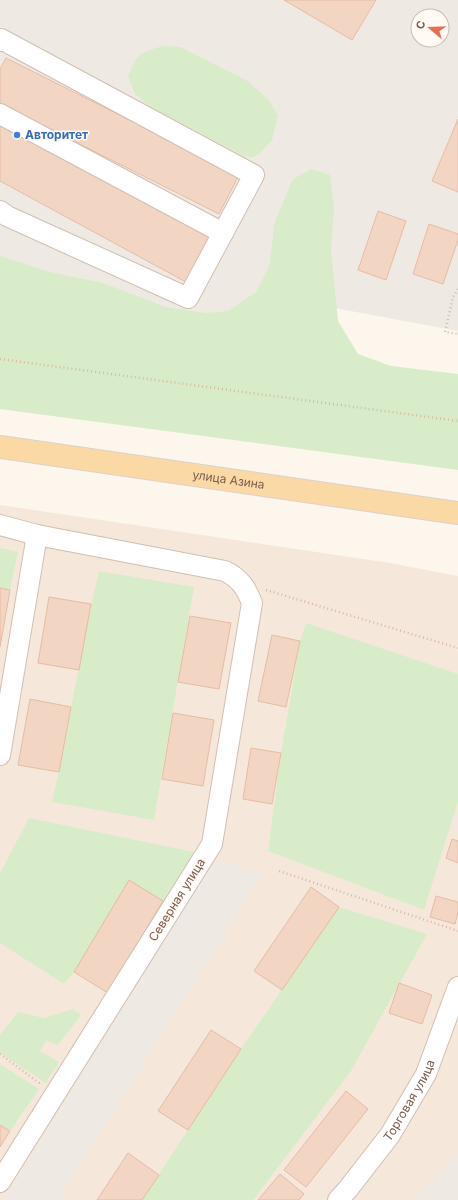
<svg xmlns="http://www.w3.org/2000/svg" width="458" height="1200" viewBox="0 0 458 1200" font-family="Inter,sans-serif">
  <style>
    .residential { fill: #f5e8da }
    .industrial { fill: #efe9e4; fill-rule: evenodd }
    .green { fill: #d8ecc9 }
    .building { fill: #f3d5c3; stroke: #e6bba3 }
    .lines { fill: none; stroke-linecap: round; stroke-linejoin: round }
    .minor-casing { stroke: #d1beb0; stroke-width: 22 }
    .major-casing { stroke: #dad1cd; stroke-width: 24 }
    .path { stroke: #d9b8a5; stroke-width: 2.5; stroke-dasharray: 1 3; stroke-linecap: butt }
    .minor { stroke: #fff; stroke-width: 20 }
    .major { stroke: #fbd9a5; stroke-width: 22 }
    .shop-dot { fill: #3f7fe0; stroke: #fffaf3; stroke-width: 1.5 }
    .labels { text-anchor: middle; stroke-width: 3; stroke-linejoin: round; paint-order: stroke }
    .shop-label { font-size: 12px; font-weight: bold; fill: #366cbe; stroke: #fffaf3; text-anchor: start }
    .street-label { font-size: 12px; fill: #7a5c4d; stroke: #fffaf3 }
  </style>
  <rect width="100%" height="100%" fill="#fdf6ec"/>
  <!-- residential -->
  <path class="residential" d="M 0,505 L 390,563 L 458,576 L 458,1200 L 0,1200 Z"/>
  <!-- industrial -->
  <path class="industrial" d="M 0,0 L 458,0 L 458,331 L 313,304 L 301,338 L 0,306 ZM 418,16 L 442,16 L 442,40 L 418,40 Z
    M 214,858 L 262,875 L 58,1200 L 4,1200 Z
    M 458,1150 L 458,1200 L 407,1200 L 431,1183 Z"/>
  <!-- green -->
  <path class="green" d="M 163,46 L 181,47 L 246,80 L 269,100 L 278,116 L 272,140 L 259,154 L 251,158 L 242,155 L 149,106 L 135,94 L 128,76 C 138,53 139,53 163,46 Z
    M 311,169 L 330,175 L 334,208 L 331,250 L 338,321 L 358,354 L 391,366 L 458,374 L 458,470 L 0,409 L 0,256 L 50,272 L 103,283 L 165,307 L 207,313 L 228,311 L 256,292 L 269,267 L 275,221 L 293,179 Z
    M 0,548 L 18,552 L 10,590 L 0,588 Z
    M 99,571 L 194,587 L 154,820 L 52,802 C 70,726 80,647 99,571 Z
    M 306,623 L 458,674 L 458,801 L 424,910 L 268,851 L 281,753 L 300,641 Z
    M 29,818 L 194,852 L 163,901 L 129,880 L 74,972 L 64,984 L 0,943 L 0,873 Z
    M 339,907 L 427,934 L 351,1071 L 253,1200 L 142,1200 L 241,1049 Z
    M 73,1009 L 81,1015 L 58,1045 L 46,1041 L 40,1051 L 59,1062 L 46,1083 L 0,1053 L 0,1035 L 18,1012 L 44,1018 Z
    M 0,1064 L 39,1089 L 10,1131 L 0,1125 Z"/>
  <!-- building -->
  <path class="building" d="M 284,0 L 376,0 L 352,40 Z
    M 6,58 L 239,175 L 219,214 L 0,104 L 0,69 Z
    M 458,119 L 458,192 L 432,181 Z
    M 0,123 L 210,237 L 186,282 L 0,181 Z
    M 378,211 L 406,221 L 386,280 L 358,270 Z
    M 429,224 L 458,234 L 458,240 L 443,284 L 413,274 Z
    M 0,588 L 10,590 L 0,647 Z
    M 49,597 L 91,604 L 79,670 L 38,663 Z
    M 190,616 L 231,623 L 219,689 L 178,682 Z
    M 272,635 L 300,641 L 286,707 L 258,701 Z
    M 30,699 L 71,707 L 59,772 L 18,765 Z
    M 173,713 L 214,720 L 203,786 L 162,779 Z
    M 251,748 L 281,753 L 272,804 L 243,799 Z
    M 452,839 L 458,841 L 458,863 L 446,858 Z
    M 129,880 L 163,901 L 108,993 L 74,972 Z
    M 311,887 L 339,907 L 282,990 L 254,971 Z
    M 436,896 L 458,902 L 458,912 L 455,924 L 430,917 Z
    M 399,983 L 432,995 L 422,1024 L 389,1013 Z
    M 211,1030 L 241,1049 L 188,1130 L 158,1111 Z
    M 346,1091 L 368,1109 L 306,1187 L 284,1170 Z
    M 0,1125 L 10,1131 L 0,1147 Z
    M 128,1153 L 159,1175 L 142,1200 L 97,1200 Z
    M 280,1174 L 304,1194 L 299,1200 L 258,1200 Z"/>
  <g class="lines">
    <defs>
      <g id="minor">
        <path d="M 0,41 L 1,39 L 254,175 L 188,298 L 7,216 L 0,211"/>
        <path d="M 0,114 L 223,233"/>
        <path d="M 0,525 L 37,535 L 225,571 C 239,578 246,587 252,603 L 212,844 L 0,1182"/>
        <path d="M 0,755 L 37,535"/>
        <path id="s1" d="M 338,1200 L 348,1189 L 390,1135 L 426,1074 L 458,987"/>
      </g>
      <g id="major">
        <path id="s2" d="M 0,447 L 458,513"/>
      </g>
    </defs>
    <!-- minor casing -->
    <use href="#minor" class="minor-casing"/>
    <!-- major casing -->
    <use href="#major" class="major-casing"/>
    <!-- path -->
    <path class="path" d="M 458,289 L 453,297 L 445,332 L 458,334
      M 0,359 L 458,421
      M 266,590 L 458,648
      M 279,871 L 458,931
      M 0,1054 L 39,1083 L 39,1085"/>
    <!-- minor -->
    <use href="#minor" class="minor"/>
    <!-- major -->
    <use href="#major" class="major"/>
  </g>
  <!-- markers -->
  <circle class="shop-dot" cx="17" cy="135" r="4"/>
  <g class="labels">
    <!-- shop labels -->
    <g class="shop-label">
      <text x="25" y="139">Авторитет</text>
    </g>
    <!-- street labels -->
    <g class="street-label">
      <text dy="4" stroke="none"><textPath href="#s2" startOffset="231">улица Азина</textPath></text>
      <text transform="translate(177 900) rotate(-58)" y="4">Северная улица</text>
      <text dy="4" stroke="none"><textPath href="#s1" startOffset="123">Торговая улица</textPath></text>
    </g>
  </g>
  <!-- north arrow -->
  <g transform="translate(430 28) rotate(289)"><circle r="19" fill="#fffaf3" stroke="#cabbb1"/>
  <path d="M0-3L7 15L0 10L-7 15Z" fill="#e76f51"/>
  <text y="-6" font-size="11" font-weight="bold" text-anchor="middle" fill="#7a5c4d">С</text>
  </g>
</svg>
